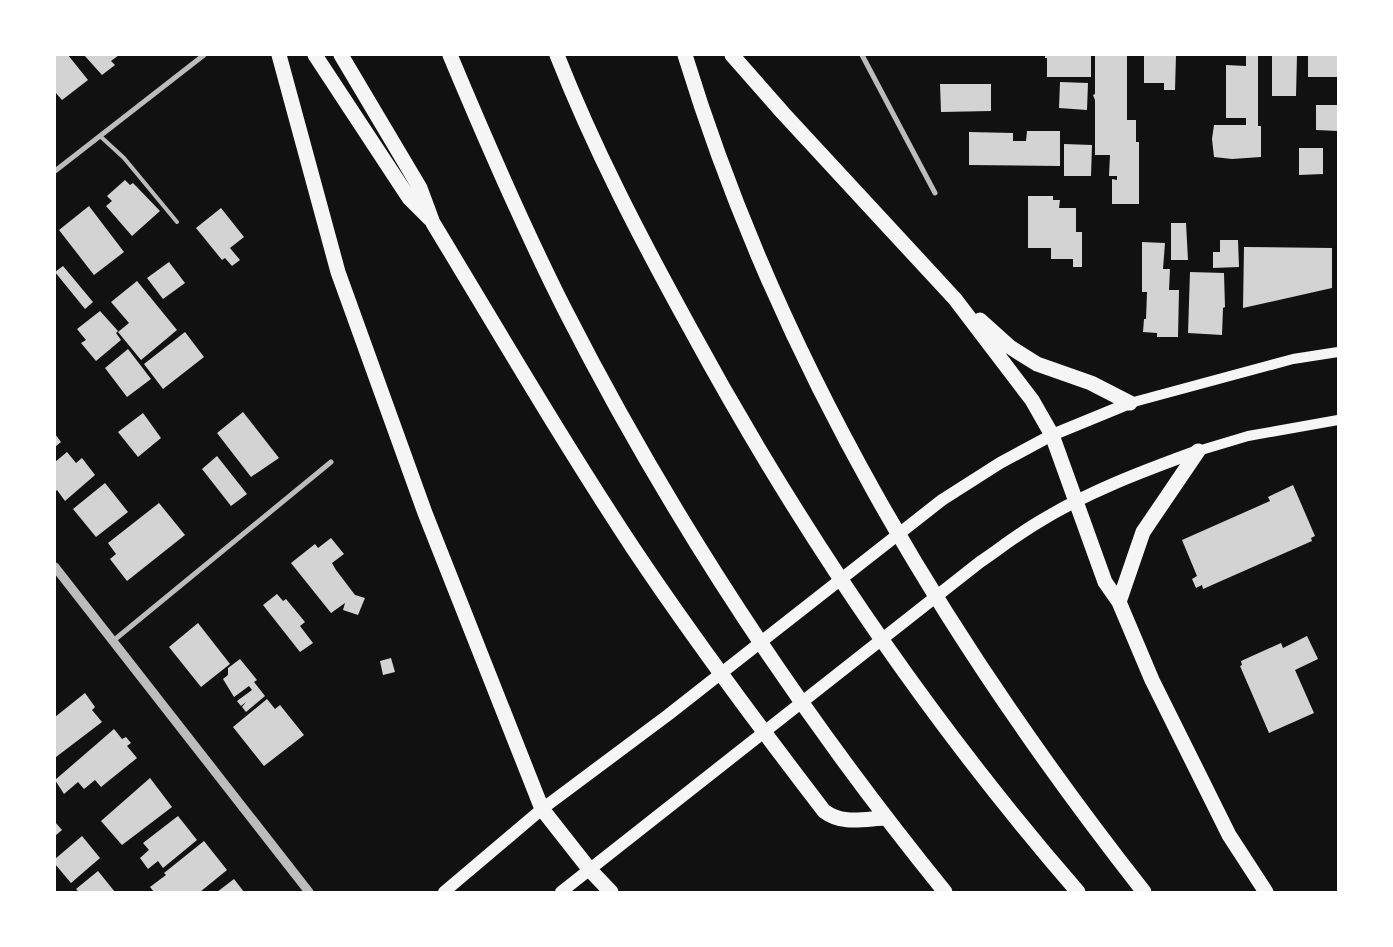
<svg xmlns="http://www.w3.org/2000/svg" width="1393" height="947" viewBox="0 0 1393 947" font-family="Mulish,sans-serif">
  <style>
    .building { fill: #d3d3d3 }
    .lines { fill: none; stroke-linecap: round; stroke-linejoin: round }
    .service { stroke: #bcbcbc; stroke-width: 4 }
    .minor { stroke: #bcbcbc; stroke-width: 5 }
    .tertiary { stroke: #bcbcbc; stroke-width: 9 }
    .secondary { stroke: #f5f5f5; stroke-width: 10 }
    .primary { stroke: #f5f5f5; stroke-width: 12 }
    .motorway { stroke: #f5f5f5; stroke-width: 15 }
  </style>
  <rect width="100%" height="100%" fill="#111"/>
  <!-- building -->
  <path class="building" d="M 55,55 L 68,55 L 88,80 L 62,100 L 55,92 Z
    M 84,55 L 119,55 L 111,61 L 115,65 L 102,75 Z
    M 1045,55 L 1091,55 L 1091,77 L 1047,77 L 1047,58 L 1045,58 Z
    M 1095,55 L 1127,55 L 1127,120 L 1136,120 L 1136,142 L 1139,142 L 1139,204 L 1112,204 L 1112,179 L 1117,180 L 1117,176 L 1109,176 L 1110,155 L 1095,155 L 1095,100 L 1093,95 L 1095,94 Z
    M 1144,55 L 1176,55 L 1175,90 L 1164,90 L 1164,83 L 1144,83 Z
    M 1246,55 L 1258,55 L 1258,126 L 1261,126 L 1261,157 L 1232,159 L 1214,157 L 1212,139 L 1214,125 L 1246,125 L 1246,118 L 1226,118 L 1226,65 L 1246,66 Z
    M 1272,55 L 1297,55 L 1296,96 L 1272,96 Z
    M 1308,55 L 1338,55 L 1338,77 L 1308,77 Z
    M 1060,82 L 1088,83 L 1087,110 L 1059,108 Z
    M 940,84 L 991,84 L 991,111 L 941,112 Z
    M 1316,105 L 1338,105 L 1338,131 L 1316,130 Z
    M 1027,131 L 1060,131 L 1060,166 L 969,165 L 969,132 L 1013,133 L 1013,141 L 1026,141 Z
    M 1064,144 L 1092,145 L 1091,176 L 1064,176 Z
    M 1299,148 L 1323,148 L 1323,174 L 1299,175 Z
    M 125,180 L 130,185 L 133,183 L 160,211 L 132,236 L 106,206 L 112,201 L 107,196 Z
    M 1028,196 L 1053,196 L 1053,200 L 1060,200 L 1059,208 L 1076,208 L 1076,232 L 1082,232 L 1082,267 L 1073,267 L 1073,259 L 1051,259 L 1051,248 L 1028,248 Z
    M 89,206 L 124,252 L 94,275 L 59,230 Z
    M 221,208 L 244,237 L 230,248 L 240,260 L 232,266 L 225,258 L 222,260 L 196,228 Z
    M 1171,223 L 1186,223 L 1188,260 L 1171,260 Z
    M 1220,240 L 1238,240 L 1239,267 L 1213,268 L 1213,252 L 1220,252 Z
    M 1142,242 L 1165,243 L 1163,269 L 1170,269 L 1169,290 L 1179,290 L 1178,337 L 1157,337 L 1157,333 L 1143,332 L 1144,319 L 1146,319 L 1147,292 L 1142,292 Z
    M 1244,247 L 1332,248 L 1332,288 L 1243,308 Z
    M 169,262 L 185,283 L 163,299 L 147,278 Z
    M 63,266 L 93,302 L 85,309 L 55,272 Z
    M 1190,272 L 1224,273 L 1225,307 L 1223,308 L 1222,335 L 1188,333 Z
    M 137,281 L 177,330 L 141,360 L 118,332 L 129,323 L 111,302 Z
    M 100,311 L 118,331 L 116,333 L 121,340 L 96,361 L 81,343 L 86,340 L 77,329 Z
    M 185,332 L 204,357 L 163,389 L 144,364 Z
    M 128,349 L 151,379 L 127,397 L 105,368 Z
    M 243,412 L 279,458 L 251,477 L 217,433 Z
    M 143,413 L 161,438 L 138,457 L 118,432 Z
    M 55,434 L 61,442 L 55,447 Z
    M 67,452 L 76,463 L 82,458 L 95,475 L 65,501 L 57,490 L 55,492 L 55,462 Z
    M 217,456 L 247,494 L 231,506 L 202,469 Z
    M 105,483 L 128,512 L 96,537 L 73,509 Z
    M 1293,485 L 1315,536 L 1311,538 L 1312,541 L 1203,589 L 1202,585 L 1196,588 L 1192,579 L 1197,576 L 1182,540 L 1270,501 L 1268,497 Z
    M 159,503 L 185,535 L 127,581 L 110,559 L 116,554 L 108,543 Z
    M 331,538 L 344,554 L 332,563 L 336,570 L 355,595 L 365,598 L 358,615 L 343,610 L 345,603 L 331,613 L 291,563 L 315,544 L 318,548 Z
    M 277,594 L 283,601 L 286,599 L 305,622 L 300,626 L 313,643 L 300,652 L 263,605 Z
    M 198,623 L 230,664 L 201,687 L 169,647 Z
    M 1307,636 L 1318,659 L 1295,670 L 1314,713 L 1269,733 L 1240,666 L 1242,665 L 1241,661 L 1281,643 L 1283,648 Z
    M 391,658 L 395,672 L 383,675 L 380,661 Z
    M 240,659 L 257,680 L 254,682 L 265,696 L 246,712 L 242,707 L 246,702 L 241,706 L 237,701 L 252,690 L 249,686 L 234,697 L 223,679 L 228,675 L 228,668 Z
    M 85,693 L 95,707 L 92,710 L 102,722 L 56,757 L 55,717 Z
    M 267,699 L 275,709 L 280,705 L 304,735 L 264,766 L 233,727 Z
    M 114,729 L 122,739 L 126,737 L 131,743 L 127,746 L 137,758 L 101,787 L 95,780 L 84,789 L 78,782 L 64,794 L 55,780 Z
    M 150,778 L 172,807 L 122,845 L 101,821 Z
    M 178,816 L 197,840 L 163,868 L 158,861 L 148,869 L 140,858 L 149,850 L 143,843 Z
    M 55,822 L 62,830 L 55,836 Z
    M 82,836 L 100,858 L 71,883 L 55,864 L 55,859 Z
    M 204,841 L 227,870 L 200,892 L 154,892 L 150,887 L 166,875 L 164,873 Z
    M 98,871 L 115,892 L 79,892 L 76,889 Z
    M 234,879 L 244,892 L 217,892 Z"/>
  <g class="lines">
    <!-- service -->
    <path class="service" d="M 100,136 L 124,158 L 177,222"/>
    <!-- minor -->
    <path class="minor" d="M 862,55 L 935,193
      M 55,171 L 204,55
      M 113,641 L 331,462"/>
    <!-- tertiary -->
    <path class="tertiary" d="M 55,567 L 309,892"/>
    <!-- secondary -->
    <path class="secondary" d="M 1130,403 L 1293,359 L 1338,352
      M 1198,451 L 1248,436 L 1338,420"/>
    <!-- primary -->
    <path class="primary" d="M 444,892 L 542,809 L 668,715 L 942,500 L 1000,463 L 1052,435 L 1130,403
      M 561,892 L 980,562 C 999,549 1017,535 1037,523 C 1087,492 1143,471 1198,451"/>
    <!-- motorway -->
    <path class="motorway" d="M 279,55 L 338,272 L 425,513 L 542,809 L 590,870 L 611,892
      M 315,55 L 409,198 L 430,219
      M 341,55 L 420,188 L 433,223 C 499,332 563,442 633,548 C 693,638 758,725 824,811 C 842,825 864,819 885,818
      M 450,55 C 486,141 523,227 565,310 C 670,516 799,712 945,892
      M 557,55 C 594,149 641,239 690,328 C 799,529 928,719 1078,892
      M 685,55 C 779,362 946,640 1144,892
      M 732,55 L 783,113 L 955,299 L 1032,400 L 1052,435 L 1105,582 L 1119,602 L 1152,680 L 1229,835 L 1266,892
      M 980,320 L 1010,347 L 1037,364 L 1091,383 L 1130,403
      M 1119,602 L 1143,532 L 1198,451"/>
  </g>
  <!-- border -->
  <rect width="1393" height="947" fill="none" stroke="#ffffff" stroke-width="112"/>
</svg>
